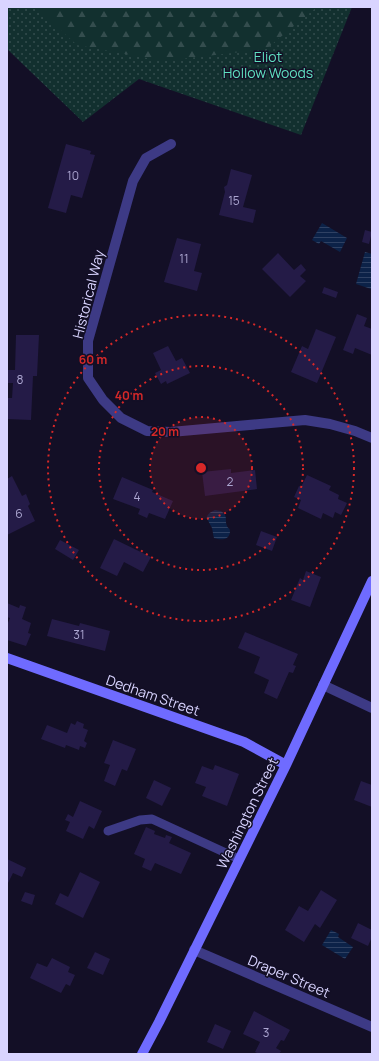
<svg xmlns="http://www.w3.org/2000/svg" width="379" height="1061" font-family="Manrope,sans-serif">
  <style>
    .green { fill: url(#green-dots) }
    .forest { fill: url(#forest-firs) }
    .water { fill: url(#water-rules) }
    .building { fill: #241b47 }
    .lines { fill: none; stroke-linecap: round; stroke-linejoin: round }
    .service { stroke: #3d3a85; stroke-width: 9 }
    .minor { stroke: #3d3a85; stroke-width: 10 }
    .secondary { stroke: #6f6bff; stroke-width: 10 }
    .ring { fill: none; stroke: #d62828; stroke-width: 2; stroke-dasharray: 2 4 }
    .labels { text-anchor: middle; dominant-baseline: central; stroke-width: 3; stroke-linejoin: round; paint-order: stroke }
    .number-label { font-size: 12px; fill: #aca6d1 }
    .park-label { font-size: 14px; fill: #5fe0c0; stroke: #130f26 }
    .street-label { font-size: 14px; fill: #d9d4ff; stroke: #130f26 }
    .centre { fill: #d62828; stroke: #130f26; stroke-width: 2 }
    .ring-label { font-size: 12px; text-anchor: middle; font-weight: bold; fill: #d62828; stroke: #130f26; stroke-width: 3; stroke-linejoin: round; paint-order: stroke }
  </style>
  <defs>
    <pattern id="green-dots" width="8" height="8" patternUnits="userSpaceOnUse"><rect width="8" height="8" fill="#12302f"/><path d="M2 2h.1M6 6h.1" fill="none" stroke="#344d4e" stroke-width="1.8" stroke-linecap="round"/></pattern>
    <pattern id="forest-firs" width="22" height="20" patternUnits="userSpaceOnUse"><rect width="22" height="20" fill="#12302f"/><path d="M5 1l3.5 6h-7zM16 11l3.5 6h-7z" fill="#344d4e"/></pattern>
    <pattern id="water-rules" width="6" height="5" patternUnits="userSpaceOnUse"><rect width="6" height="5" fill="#0c2248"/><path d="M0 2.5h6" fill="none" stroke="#2f4163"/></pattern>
  </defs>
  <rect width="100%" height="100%" fill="#130f26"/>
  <path class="green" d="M7 7H352L301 135 139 79 83 122 7 49Z"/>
  <path class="forest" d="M35 7H317L266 49 163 61 77 45Z"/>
  <path class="water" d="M322 223 347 238 340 252 321 241 319 244 312 240Z
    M365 252 372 254 371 289 356 284Z
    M215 510 221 511C229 517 224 519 227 526 228 529 230 527 230 532 229 541 220 540 214 538 213 535 213 532 212 528 208 519 202 516 215 510Z
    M331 930 339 934 338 937 353 947 345 959 322 945Z"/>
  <path class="building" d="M66 144 91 151 90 154 95 155 82 198 71 195 66 213 48 208Z
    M231 169 252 175 243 207 256 210 253 223 219 215 225 192 224 187 227 185Z
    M365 230 372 232 369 244 362 242Z
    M177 238 201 244 194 271 202 273 197 291 164 282Z
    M278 253 294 270 301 264 306 270 300 276 306 281 290 297 262 269Z
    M324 287 338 292 336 298 322 293Z
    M357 314 367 318 364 326 372 329V355L355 348 353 354 343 350Z
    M316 329 336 337 317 383 291 372 302 346 308 349Z
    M16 335H39L37 376H33L31 420 7 419V398H12L13 383H7V370H15Z
    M168 346 176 361 182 358 190 373 167 384 166 381 161 384 155 373 161 370 153 353Z
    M231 469V473L255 470 257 489 205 496 202 472Z
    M307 475 331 486 329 490 339 495 338 499 347 503 341 515 335 512 333 518 323 513 321 519 298 508 301 500 294 497 299 486 301 487Z
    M12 476 22 496 26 494 30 504 28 506 35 521 7 535V479Z
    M122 477 153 490 152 492 173 501 165 519 149 513 147 518 138 514 140 509 113 499Z
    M261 531 277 537 272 551 256 545Z
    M114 539 151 557 143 572 124 562 117 576 100 568Z
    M60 540 79 550 73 560 55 549Z
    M306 571 321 577 310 607 291 600 300 578 303 580Z
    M7 603 19 608 20 605 26 607 22 619 31 623 28 633 31 634 26 646 7 640V625L10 618 7 617Z
    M52 619 79 626 80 623 110 631 105 651 47 636Z
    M245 632 298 654 293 665 296 666 293 673 289 672 277 699 264 693 269 680 254 673 260 657 238 648Z
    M77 721 84 724 83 728 88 730 84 741 87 743 85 748 80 746 79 750 66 745 65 748 41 739 47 725 67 733 71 723 75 725Z
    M113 740 136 749 127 771 122 769 115 786 104 781 110 765 104 763Z
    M215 765 239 774 227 806 202 796 206 787 195 783 202 766 213 770Z
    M154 780 171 788 162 806 146 798Z
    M361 781 372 785V807L354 800Z
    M80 801 102 811 94 829 89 826 83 839 66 831 70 822 65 820 68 814 73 817Z
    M146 827 155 831 154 834 165 838 166 835 172 837 169 843 191 853 181 874 155 863 151 871 142 867 145 859 134 854Z
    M7 859 26 868 22 877 13 873 7 885Z
    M80 872 100 882 83 918 55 904 60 893 68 897Z
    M321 890 337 900 320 928 315 924 304 942 285 930 299 906 308 911Z
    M25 892 35 895 32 905 21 901Z
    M358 923 372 930V937L368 946 351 938Z
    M95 952 110 959 103 975 87 968Z
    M52 958 70 967 68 972 75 975 70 986 66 984 61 993 30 978 37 963 47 967Z
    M254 1011 290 1030 284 1041 281 1040 276 1048 281 1051 279 1054H259L255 1052 260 1042 243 1034Z
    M215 1024 231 1031 223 1049 207 1042Z"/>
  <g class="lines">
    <path class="service" d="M108 831 140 820 152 819 239 859"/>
    <path class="minor" d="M171 144 146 158 133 181 88 341V378L103 400 121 418 147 431 171 432 305 420 330 424 355 431 372 438
      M323 685 372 708
      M194 950 372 1027"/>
    <path class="secondary" d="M7 658 244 742 286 765
      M142 1054 159 1022 286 765 372 581"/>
  </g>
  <circle cx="201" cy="468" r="51" fill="#d62828" fill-opacity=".12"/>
  <g class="ring">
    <circle cx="201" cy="468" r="51"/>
    <circle cx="201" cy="468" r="102"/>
    <circle cx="201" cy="468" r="153"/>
  </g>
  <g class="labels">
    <g class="number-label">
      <text x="73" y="175">10</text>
      <text x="234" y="200">15</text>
      <text x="184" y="258">11</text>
      <text x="20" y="379">8</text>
      <text x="230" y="481">2</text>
      <text x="137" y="496">4</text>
      <text x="19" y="513">6</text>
      <text x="79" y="634">31</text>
      <text x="266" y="1032">3</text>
    </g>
    <g class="park-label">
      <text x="268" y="56">Eliot<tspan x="268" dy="16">Hollow Woods</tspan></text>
    </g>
    <g class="street-label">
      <text transform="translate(88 294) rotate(-76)">Historical Way</text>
      <text transform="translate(153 695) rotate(19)">Dedham Street</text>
      <text transform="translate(247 813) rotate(-64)">Washington Street</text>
      <text transform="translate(289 976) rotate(23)">Draper Street</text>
    </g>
  </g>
  <circle cx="201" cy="468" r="6" class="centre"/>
  <g class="ring-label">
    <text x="93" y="364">60 m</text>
    <text x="129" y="400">40 m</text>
    <text x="165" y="436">20 m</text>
  </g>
  <rect width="379" height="1061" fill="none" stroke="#d9d4ff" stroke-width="16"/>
</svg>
